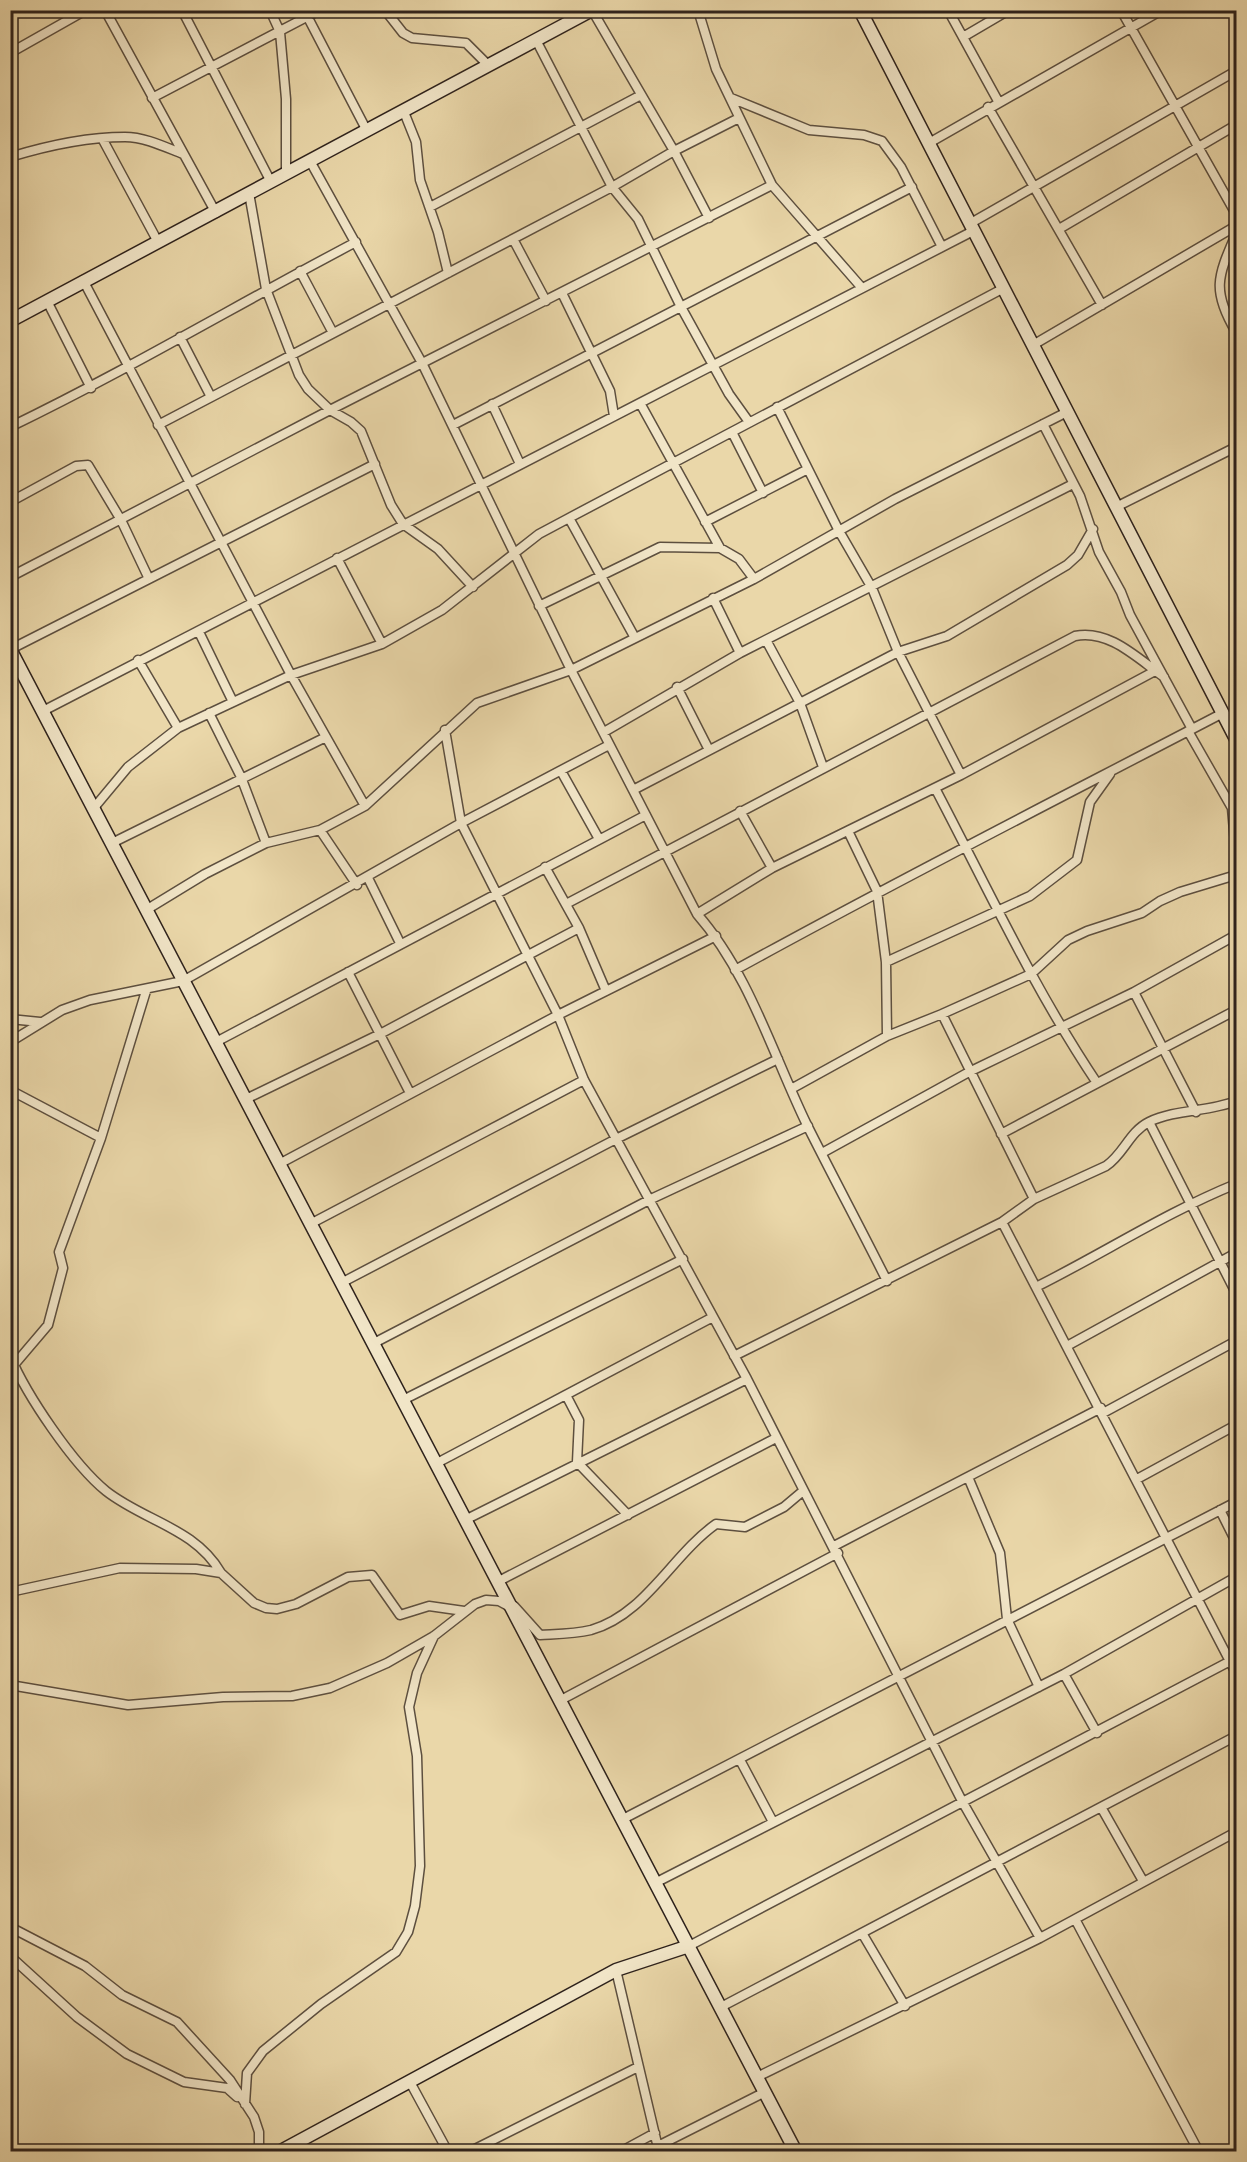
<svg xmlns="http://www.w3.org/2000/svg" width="1247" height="2162" font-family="'IM FELL Great Primer',serif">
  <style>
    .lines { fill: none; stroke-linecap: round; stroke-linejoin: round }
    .street-casing { stroke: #5d4f3f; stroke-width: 11 }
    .secondary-casing { stroke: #2e221c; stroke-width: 15 }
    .street { stroke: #f1e5c7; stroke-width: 8 }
    .secondary { stroke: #f1e5c7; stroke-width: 12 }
  </style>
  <rect width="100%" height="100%" fill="#ead7a9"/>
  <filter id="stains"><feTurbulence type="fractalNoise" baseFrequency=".00333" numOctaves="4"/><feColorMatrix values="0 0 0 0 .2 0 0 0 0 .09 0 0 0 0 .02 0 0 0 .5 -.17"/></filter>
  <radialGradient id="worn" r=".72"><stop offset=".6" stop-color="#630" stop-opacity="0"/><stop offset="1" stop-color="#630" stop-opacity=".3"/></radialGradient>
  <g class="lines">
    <g class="street-casing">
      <path id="street" d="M105 10 216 213
        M182 10 271 182
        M270 10 280 32 286 99V173
        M304 10 367 131
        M385 10 403 33 412 38 466 43 488 65
        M698 10 716 69 772 185 862 288
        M948 10 998 101
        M1121 10 1236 214
        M963 37 1009 10
        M536 40 612 187 638 219 681 307 729 394 749 422
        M10 53 86 10
        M152 98 320 10
        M731 98 809 130 864 135 882 141 901 167 942 247
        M988 107 1102 305
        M404 112 416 142 420 180 438 232 448 273
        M103 140 158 242
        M929 143 1162 10
        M10 157C46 146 87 137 125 137 145 137 165 147 183 154
        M310 161 422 363 571 670 697 914C749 973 773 1055 807 1125 833 1177 861 1229 887 1281
        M249 193 266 289 299 375 308 389 330 410 351 422 361 431 391 505 403 524 438 549 473 587
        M430 207 641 95
        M709 218 674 151 739 118
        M971 223 1236 71
        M1059 229 1236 125
        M1236 234C1218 276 1211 290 1236 332
        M513 239 546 301
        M300 271 333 333
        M83 280 291 675 365 806
        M562 293 610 391 614 416
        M47 301 91 388
        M180 337 211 397
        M1033 345 1236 226
        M640 403 720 548
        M492 404 520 464
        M777 407 839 531 872 588 898 652 961 775
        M1043 424 1080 496 1099 552 1121 592 1130 615 1192 729
        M158 425 612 187 674 151 592 10
        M453 425 912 187
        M10 427C128 370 240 303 356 242
        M732 432 763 493
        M10 502 76 466 88 465 121 520 149 579
        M1116 507 1236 447
        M569 518 635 638
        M705 522 808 469
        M337 558 382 644
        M10 577 330 410 772 185
        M713 598 740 653
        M539 606 660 547 720 548 739 559 754 579
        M199 632 233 702
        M766 640 800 703 823 767
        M11 649 375 464
        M138 660 178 728
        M677 687 709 750
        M43 711 975 230
        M209 713 241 777 266 843
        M445 730 461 823 558 1015 584 1080 747 1379 962 1801 1040 1938
        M1188 731 1232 808 1236 854
        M604 732 740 653 1073 484
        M561 771 599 839
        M935 788C987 887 1034 989 1097 1083
        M633 790 898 652 947 636 1067 565 1078 555 1093 529
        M93 809 128 767 178 728 291 675 382 644 442 610 539 534 569 518 1004 288
        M740 811 772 868
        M320 830 357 885
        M848 831 877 891 886 962 887 1036 942 1014 1034 1199
        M112 843 326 737
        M545 867 579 928 606 991
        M368 878 400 943
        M566 904 1075 636C1109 629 1137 658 1164 677
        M146 910 205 874 266 843 320 830 365 806 477 703 571 670 754 579 895 499 1067 412
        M697 914 772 868 961 775 1155 671
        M886 962 1030 896 1077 860 1090 802 1110 774
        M735 970C896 881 1060 798 1223 713
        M348 972 410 1093
        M1134 992 1196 1112
        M942 1014 1031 974 1068 940 1087 931 1142 913 1160 901 1180 892 1236 875
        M10 1019 40 1022
        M10 1042 62 1010 90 1000 183 981 461 823 609 745
        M216 1042 646 815
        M791 1089 887 1036
        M10 1090 101 1138
        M246 1099 380 1034 579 928
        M1149 1122 1236 1293
        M1001 1134 1236 1010
        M822 1153 969 1072 1134 992 1236 935
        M279 1164 558 1015 716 936
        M1002 1222 1236 1673
        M312 1223 584 1080
        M343 1282 616 1139 778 1059
        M1036 1287C1104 1253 1167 1212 1236 1184
        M374 1343 651 1199 808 1126
        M1067 1346 1236 1253
        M10 1356C27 1396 73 1464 106 1491 144 1521 195 1528 221 1573
        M734 1356 1002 1222 1034 1199 1106 1166C1124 1154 1129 1132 1149 1122 1176 1109 1209 1112 1236 1101
        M14 1365 48 1325 63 1268 59 1252 101 1138 146 991
        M566 1395 579 1420 577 1462 628 1515
        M405 1399 683 1259
        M1103 1413 1236 1341
        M437 1463 713 1317
        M968 1477 1000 1553 1007 1619 1039 1687
        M1137 1479 1236 1425
        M1220 1510 1236 1542
        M465 1520 747 1379
        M834 1546 1101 1408
        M497 1582 776 1438
        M10 1592 120 1568 196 1569 221 1573 254 1603 266 1608 277 1609 296 1604 348 1577 372 1575 400 1615 429 1606 464 1611
        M514 1606 540 1635C557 1634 574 1634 591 1630 645 1615 672 1555 716 1524L745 1527 784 1507 803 1491
        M1064 1674 1097 1733
        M10 1685 128 1705 223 1697 292 1696 330 1688 387 1663 434 1636 475 1604 486 1600 499 1601 510 1607
        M559 1701 838 1553
        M740 1760 773 1822
        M1101 1807 1143 1881
        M623 1819C828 1714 1032 1608 1236 1502
        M655 1883 1064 1674 1236 1577
        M1075 1919 1199 2152
        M10 1927 85 1966 122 1995 177 2022 230 2080 254 2117 259 2132V2152
        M862 1933 905 2006
        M689 1946 1236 1658
        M10 1956 77 2017 127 2054 184 2082 227 2088 237 2097
        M616 1970 659 2152
        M721 2007 1236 1736
        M757 2077 1040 1938 1236 1832
        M410 2082 448 2152
        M245 2104 247 2073 263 2051 321 2004 396 1952 408 1932 415 1906 420 1866 417 1756 409 1707 417 1673 434 1636
        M658 2146 765 2092
        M469 2152 638 2067
        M620 2152 655 2133"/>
    </g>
    <g class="secondary-casing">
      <path id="secondary" d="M860 10 1236 739
        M10 321 592 10
        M10 649 796 2152
        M279 2152 616 1970 689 1946"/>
    </g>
    <use href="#street" class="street"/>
    <use href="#secondary" class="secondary"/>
  </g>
  <rect width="1247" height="2162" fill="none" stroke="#ead7a9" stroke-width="36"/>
  <rect x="12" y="12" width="1223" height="2138" fill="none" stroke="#2e221c" stroke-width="3"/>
  <rect x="18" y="18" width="1211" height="2126" fill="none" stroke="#2e221c" stroke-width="1.5"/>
  <rect width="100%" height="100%" filter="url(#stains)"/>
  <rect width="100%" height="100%" fill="url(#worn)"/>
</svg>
